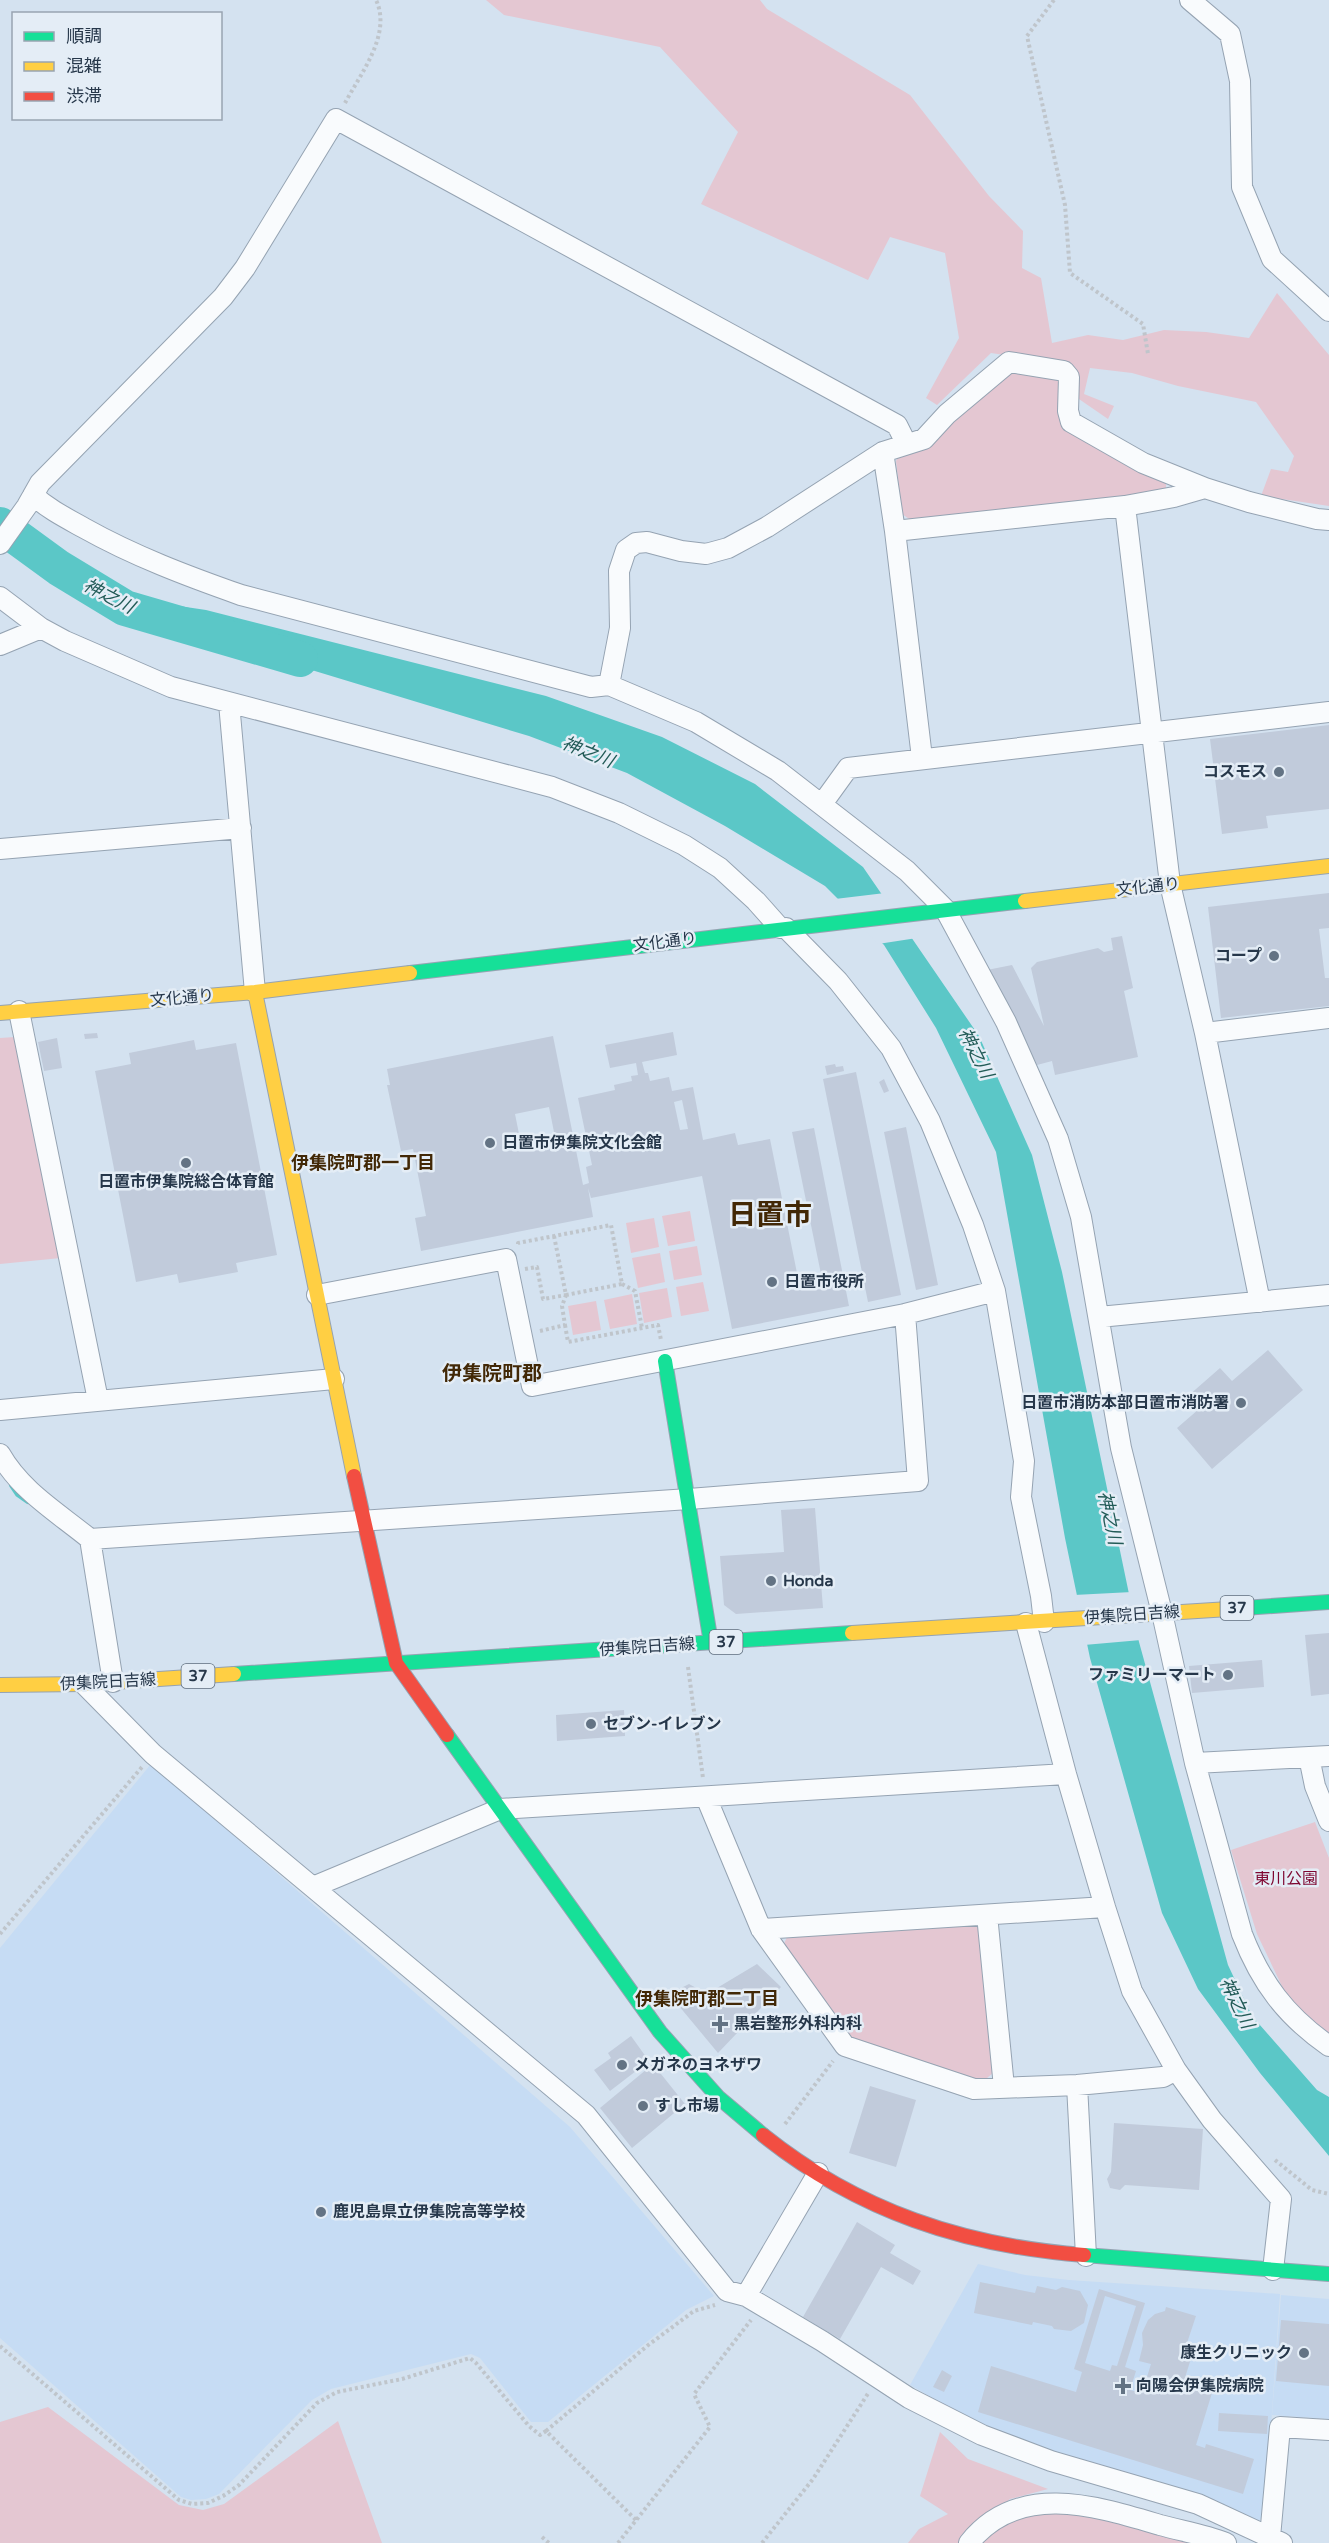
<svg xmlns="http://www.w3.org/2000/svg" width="1329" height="2543" font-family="'Varela Round','Noto Sans JP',sans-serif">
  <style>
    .built { fill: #c6dcf4 }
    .green { fill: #e4c7d2 }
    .water { fill: #5bc7c7 }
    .pier { fill: #d4e2f0 }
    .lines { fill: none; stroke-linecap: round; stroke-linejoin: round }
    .stream { stroke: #5bc7c7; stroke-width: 6 }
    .river { stroke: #5bc7c7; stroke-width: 36 }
    .building { fill: #c1cbdb; fill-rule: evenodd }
    .street-casing { stroke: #95a3b2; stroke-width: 22 }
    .fast-casing { stroke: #95a3b2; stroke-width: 16 }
    .slow-casing { stroke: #95a3b2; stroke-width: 16 }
    .jam-casing { stroke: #95a3b2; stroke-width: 16 }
    .path { stroke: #bfc5cb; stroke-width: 4; stroke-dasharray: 3 3; stroke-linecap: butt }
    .street { stroke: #f9fbfd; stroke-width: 20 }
    .fast { stroke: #16e098; stroke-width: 14 }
    .slow { stroke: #ffcf43; stroke-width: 14 }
    .jam { stroke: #f24e42; stroke-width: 14 }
    .poi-dot { fill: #637384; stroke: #e4edf6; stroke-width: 2 }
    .labels { text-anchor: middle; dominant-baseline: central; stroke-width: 5; stroke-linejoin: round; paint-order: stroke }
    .shield { fill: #e4edf6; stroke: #5f6e7e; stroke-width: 1.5 }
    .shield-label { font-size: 15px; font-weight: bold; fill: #26374a }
    .poi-label { font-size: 16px; font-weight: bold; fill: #26374a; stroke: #e4edf6; text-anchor: start }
    .street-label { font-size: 16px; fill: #26374a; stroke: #e4edf6 }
    .park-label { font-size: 16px; fill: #7e0731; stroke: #e4edf6 }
    .water-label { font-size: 18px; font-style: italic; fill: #225b57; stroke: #e4edf6 }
    .neighbourhood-label { font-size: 18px; font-weight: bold; fill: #422806; stroke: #e4edf6 }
    .quarter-label { font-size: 20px; font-weight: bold; fill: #422806; stroke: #e4edf6 }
    .town-label { font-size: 28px; font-weight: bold; fill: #422806; stroke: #e4edf6 }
  </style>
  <rect width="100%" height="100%" fill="#d4e2f0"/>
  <path class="built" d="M151 1764 570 2127 714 2296 686 2310 548 2422H531L480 2358 471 2354 331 2389 312 2400 219 2494 206 2499 191 2500 181 2497 0 2338V1948Z
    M978 2264 1025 2275 1069 2280 1280 2294 1265 2515 1256 2523 1200 2494 1050 2450 971 2420 910 2385Z
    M1281 2295 1329 2299V2419L1272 2415Z"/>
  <path class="green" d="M486 0H760L767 9 910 95 989 196 1023 231 1022 268 1041 278 1052 343 1088 335 1123 340 1164 330 1206 332 1249 338 1277 293 1329 355V506L1261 496 1271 469 1288 472 1294 456 1256 402 1178 386 1132 373 1090 368 1084 394 1114 406 1108 419 1076 397 1065 364 991 353 937 405 926 398 959 338 945 253 890 237 868 280 701 204 738 132 660 47 504 15Z
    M1015 368 1058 376 1061 384 1059 414 1166 480V491L912 521 902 514 896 461 901 452 929 448 953 420Z
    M15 1037 61 1258 0 1264V1038Z
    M690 1211 695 1241 668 1246 662 1216Z
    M654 1218 659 1247 631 1253 626 1223Z
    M697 1246 702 1275 674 1280 669 1251Z
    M660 1253 665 1282 638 1288 632 1258Z
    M703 1282 709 1311 681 1316 676 1287Z
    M667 1288 672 1317 644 1323 639 1293Z
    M632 1294 637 1324 610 1329 604 1300Z
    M596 1301 601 1330 573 1335 568 1306Z
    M1315 1822 1329 1858V2033L1290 2003 1257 1934 1231 1850Z
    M976 1924 983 1930 993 2073 987 2078 975 2079 850 2038 783 1946 787 1937Z
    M48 2407 179 2505 203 2510 224 2504 338 2421 382 2543H0V2422Z
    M940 2432 968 2459 1048 2489 1010 2499 960 2543H908L919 2529 948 2514 920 2496Z
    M1042 2512 1081 2513 1191 2543H979L1008 2521Z"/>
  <path class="water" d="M159 603 206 610 546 696 662 737 755 784 863 867 979 1036 1032 1155 1062 1272 1139 1642 1228 1965 1252 2016 1317 2090 1329 2097V2156L1260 2073 1198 1989 1162 1913 1090 1658 1065 1538 996 1152 936 1028 884 945 825 886 725 826 627 773 529 736 305 668Z"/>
  <path class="pier" d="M885 893 917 938 878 944 835 899Z
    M1132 1592 1141 1640 1084 1645 1074 1595Z"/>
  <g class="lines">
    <path class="stream" d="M12 1485 18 1494 28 1501"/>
    <path class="river" d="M0 525 59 568 125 608 300 659"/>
  </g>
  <path class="building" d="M1329 725V809L1266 816 1268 828 1222 834 1210 739Z
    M1329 893V928L1319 929 1325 978H1329V1006L1221 1018 1208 907Z
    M1122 936 1133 988 1124 991 1138 1057 1055 1075 1052 1061 1037 1065 987 970 1012 965 1044 1026 1031 968 1037 962 1098 948 1104 952 1113 950 1111 938Z
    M673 1032 677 1055 642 1062 645 1073H648L650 1081 669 1077 672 1091 693 1087 703 1140 735 1133 738 1145 770 1139 798 1278 821 1274 792 1132 814 1128 849 1306 732 1329 702 1176 591 1198 588 1188 593 1217 421 1251 415 1218 426 1216 413 1149 401 1151 387 1085H390L387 1069 553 1036 583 1185 589 1183 586 1167 592 1165 578 1098 615 1090 614 1085 632 1081 631 1076 638 1075 636 1063 610 1068 605 1045ZM682 1100 688 1129 680 1130 674 1102ZM549 1107 555 1137 521 1144 515 1114Z
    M97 1033 98 1038 85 1039 84 1034Z
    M57 1038 62 1068 44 1071 38 1042Z
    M194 1040 196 1050 236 1043 277 1255 236 1263 238 1272 179 1283 177 1274 136 1282 95 1071 131 1064 129 1053Z
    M835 1064 836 1067 843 1066 844 1071 827 1075 825 1066Z
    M856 1072 901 1295 868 1302 823 1079Z
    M884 1079 889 1091 884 1093 879 1082Z
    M906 1127 938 1285 916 1290 884 1132Z
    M1268 1350 1303 1390 1212 1469 1177 1428 1199 1409 1188 1396 1220 1368 1232 1381Z
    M815 1508 823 1608 736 1614 724 1605 720 1556 784 1552 781 1510Z
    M1329 1633V1694L1311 1696 1305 1635Z
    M1262 1660 1264 1687 1192 1693 1189 1666Z
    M624 1710 625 1736 557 1741 556 1715Z
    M757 1964 781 1987 718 2053 669 1994 689 1984 707 1994Z
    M631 2036 649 2061 610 2091 594 2070 611 2058 608 2053Z
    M653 2064 685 2104 632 2148 600 2108Z
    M870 2086 916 2100 896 2167 849 2153Z
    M1114 2123 1203 2129 1199 2190 1125 2185 1120 2190 1110 2188 1107 2179 1111 2172Z
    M857 2222 895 2245 890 2253 921 2271 913 2285 881 2267 840 2339 803 2317Z
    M980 2282 1035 2293 1037 2286 1056 2290 1062 2287 1080 2291 1088 2305 1084 2323 1071 2331 1054 2329 1052 2326 1033 2322 1032 2325 974 2313Z
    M1099 2289 1145 2303 1125 2367 1136 2371 1130 2390 1142 2393 1151 2364 1139 2361 1143 2345 1142 2333 1148 2320 1155 2314 1165 2311 1166 2307 1196 2316 1185 2349 1193 2352 1183 2384 1212 2393 1196 2445 1205 2448 1206 2444 1254 2459 1243 2494 978 2412 991 2366 1076 2392 1082 2372 1074 2369ZM1105 2296 1136 2306 1117 2366 1112 2365 1110 2371 1085 2363Z
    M1281 2320 1329 2324V2386L1276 2381Z
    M942 2370 952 2376 944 2392 933 2387Z
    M1219 2413 1268 2416 1267 2434 1218 2431Z"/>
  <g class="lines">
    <g class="street-casing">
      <path id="street" d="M1190 0 1230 34 1240 81 1242 187 1272 259 1329 311
        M883 452 895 531 922 758
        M33 495C48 509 66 518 84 528 134 556 187 576 241 595L591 687 609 685 696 722 778 771 907 871 945 909 1006 1022 1058 1139 1081 1217 1121 1448 1162 1613 1195 1763 1242 1934C1261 1983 1286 2016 1329 2046
        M1125 506 1174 497 1205 488 1249 502 1317 519 1329 520
        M895 531 1125 506 1170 884 1205 1033 1260 1302
        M0 544 27 506 40 483 223 297 245 268 336 119 897 425 906 443
        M0 597 41 628 65 641 171 687 552 787 619 813 684 845 720 868 756 901 780 928
        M0 645 41 628
        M609 685 620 628 619 571 626 550 636 543 647 542 681 551 706 554 728 548 767 527 883 452 924 439 947 414 1009 362 1064 371 1069 377 1068 411 1071 422 1143 463 1205 488
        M229 703 255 992
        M822 804 848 768 1329 712
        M0 849 241 828
        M786 928 838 981 891 1048 930 1121 973 1225 995 1291 1024 1461 1021 1497 1041 1596 1044 1622
        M19 1011 98 1400
        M1205 1033 1329 1018
        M317 1295 506 1259 532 1386 905 1314 995 1291
        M1099 1317 1329 1295
        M0 1410 334 1379
        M0 1454C21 1491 57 1512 90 1539L113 1682
        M90 1539 689 1499 918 1481 905 1314
        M1026 1623 1066 1774 1105 1907 1132 1991 1176 2070 1212 2120 1281 2199 1273 2270
        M84 1684 153 1754 586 2115 727 2291 746 2296 822 2341 909 2398 982 2435 1051 2461 1198 2504 1282 2543
        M1309 1757 1315 1786 1329 1821
        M1195 1763 1329 1756
        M706 1797 761 1929 845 2046 974 2089 1077 2085 1163 2077 1176 2070
        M313 1887 500 1809 1066 1774
        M987 1915 1004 2087
        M761 1929 1105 1907
        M1077 2085 1086 2256
        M746 2296 818 2173
        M1270 2537 1280 2427 1329 2430
        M969 2543C1018 2481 1096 2506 1160 2525 1182 2531 1205 2535 1226 2543"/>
    </g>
    <g class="fast-casing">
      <path id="fast" d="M410 973 1025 901
        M665 1361 711 1643
        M1229 1609 1329 1602
        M234 1674 852 1633
        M447 1735 660 2032 718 2097 763 2135
        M1084 2255 1329 2274"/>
    </g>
    <g class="slow-casing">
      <path id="slow" d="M1025 901 1329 866
        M255 992 354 1476
        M0 1013 255 992 410 973
        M852 1633 1229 1609
        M0 1685 84 1684 234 1674"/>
    </g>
    <g class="jam-casing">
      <path id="jam" d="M354 1476 396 1663 447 1735
        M763 2135C858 2211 964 2246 1084 2255"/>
    </g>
    <path class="path" d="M1054 0 1027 36 1065 205 1070 273 1143 324 1148 354
      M345 103C361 73 392 34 376 0
      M518 1244V1243L611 1225 622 1284 566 1295 554 1236
      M525 1269 537 1267 543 1299 566 1295
      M622 1284 635 1291 642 1328
      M565 1325 568 1342 658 1325 661 1340
      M540 1331 565 1325 562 1306 566 1295
      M688 1667 703 1778
      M0 1934 142 1767
      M785 2124 833 2061
      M1275 2160 1312 2190 1329 2194
      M0 2346 179 2500 192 2504 208 2503 223 2496 239 2485 317 2403 337 2392 402 2379 470 2358 476 2363 529 2426 540 2435 546 2431 636 2520
      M546 2431 647 2346 694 2311 715 2305
      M542 2537 549 2543
      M618 2543 710 2427 694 2394 751 2320
      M762 2543 813 2479 869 2392"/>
    <use href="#street" class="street"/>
    <use href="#fast" class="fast"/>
    <use href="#slow" class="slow"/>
    <use href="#jam" class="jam"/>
  </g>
  <g class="poi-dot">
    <circle cx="1279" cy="772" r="6"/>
    <circle cx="1274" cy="956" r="6"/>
    <circle cx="490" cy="1143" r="6"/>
    <circle cx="186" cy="1163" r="6"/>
    <circle cx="772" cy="1282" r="6"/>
    <circle cx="1241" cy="1403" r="6"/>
    <circle cx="771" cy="1581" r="6"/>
    <circle cx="1228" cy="1675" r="6"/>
    <circle cx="591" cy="1724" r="6"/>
    <path d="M717 2015h6v6h6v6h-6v6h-6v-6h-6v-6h6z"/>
    <circle cx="622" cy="2065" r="6"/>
    <circle cx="643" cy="2106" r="6"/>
    <circle cx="321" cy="2212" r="6"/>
    <circle cx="1304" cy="2353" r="6"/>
    <path d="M1120 2377h6v6h6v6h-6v6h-6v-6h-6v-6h6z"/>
  </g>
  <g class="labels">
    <g class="shield">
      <rect x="1220.5" y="1596" width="33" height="24" rx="4.5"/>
      <rect x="709.5" y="1630" width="33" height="24" rx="4.5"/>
      <rect x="181.5" y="1664" width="33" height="24" rx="4.5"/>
    </g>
    <g class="shield-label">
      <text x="1237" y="1608">37</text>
      <text x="726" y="1642">37</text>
      <text x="198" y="1676">37</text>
    </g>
    <g class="poi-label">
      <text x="1267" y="772" text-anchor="end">コスモス</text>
      <text x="1262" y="956" text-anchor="end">コープ</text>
      <text x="502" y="1143">日置市伊集院文化会館</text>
      <text x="186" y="1182" text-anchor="middle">日置市伊集院総合体育館</text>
      <text x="784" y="1282">日置市役所</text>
      <text x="1229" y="1403" text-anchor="end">日置市消防本部日置市消防署</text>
      <text x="783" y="1581">Honda</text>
      <text x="1216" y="1675" text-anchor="end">ファミリーマート</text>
      <text x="603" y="1724">セブン-イレブン</text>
      <text x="734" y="2024">黒岩整形外科内科</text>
      <text x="634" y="2065">メガネのヨネザワ</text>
      <text x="655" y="2106">すし市場</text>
      <text x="333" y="2212">鹿児島県立伊集院高等学校</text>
      <text x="1292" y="2353" text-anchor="end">康⽣クリニック</text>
      <text x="1136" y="2386">向陽会伊集院病院</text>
    </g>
    <g class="street-label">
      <text transform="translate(1148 887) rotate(-6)">文化通り</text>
      <text transform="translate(665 942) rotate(-7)">文化通り</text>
      <text transform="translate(182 998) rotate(-5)">文化通り</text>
      <text transform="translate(1132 1615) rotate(-4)">伊集院日吉線</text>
      <text transform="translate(647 1647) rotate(-4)">伊集院日吉線</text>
      <text transform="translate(108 1682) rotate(-3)">伊集院日吉線</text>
    </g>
    <g class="park-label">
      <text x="1286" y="1879">東川公園</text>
    </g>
    <g class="water-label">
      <text transform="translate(109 596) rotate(27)">神之川</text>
      <text transform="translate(588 752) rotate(22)">神之川</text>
      <text transform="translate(976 1053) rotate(63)">神之川</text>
      <text transform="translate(1110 1518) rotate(78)">神之川</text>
      <text transform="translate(1237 2003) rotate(64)">神之川</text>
    </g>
    <g class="neighbourhood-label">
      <text x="363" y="1163">伊集院町郡一丁目</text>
      <text x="707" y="1999">伊集院町郡二丁目</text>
    </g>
    <g class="quarter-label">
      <text x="492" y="1374">伊集院町郡</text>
    </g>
    <g class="town-label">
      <text x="770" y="1215">日置市</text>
    </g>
  </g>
  <rect x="12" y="12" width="210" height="108" fill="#e4edf6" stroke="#98a4b1" stroke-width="1.5"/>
  <rect x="24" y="32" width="30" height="9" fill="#16e098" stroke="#98a4b1" stroke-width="1.5"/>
  <text x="66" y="42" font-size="18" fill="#26374a">順調</text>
  <rect x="24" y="62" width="30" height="9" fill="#ffcf43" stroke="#98a4b1" stroke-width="1.5"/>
  <text x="66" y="72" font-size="18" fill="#26374a">混雑</text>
  <rect x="24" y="92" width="30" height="9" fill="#f24e42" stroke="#98a4b1" stroke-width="1.5"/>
  <text x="66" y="102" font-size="18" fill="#26374a">渋滞</text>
</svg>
